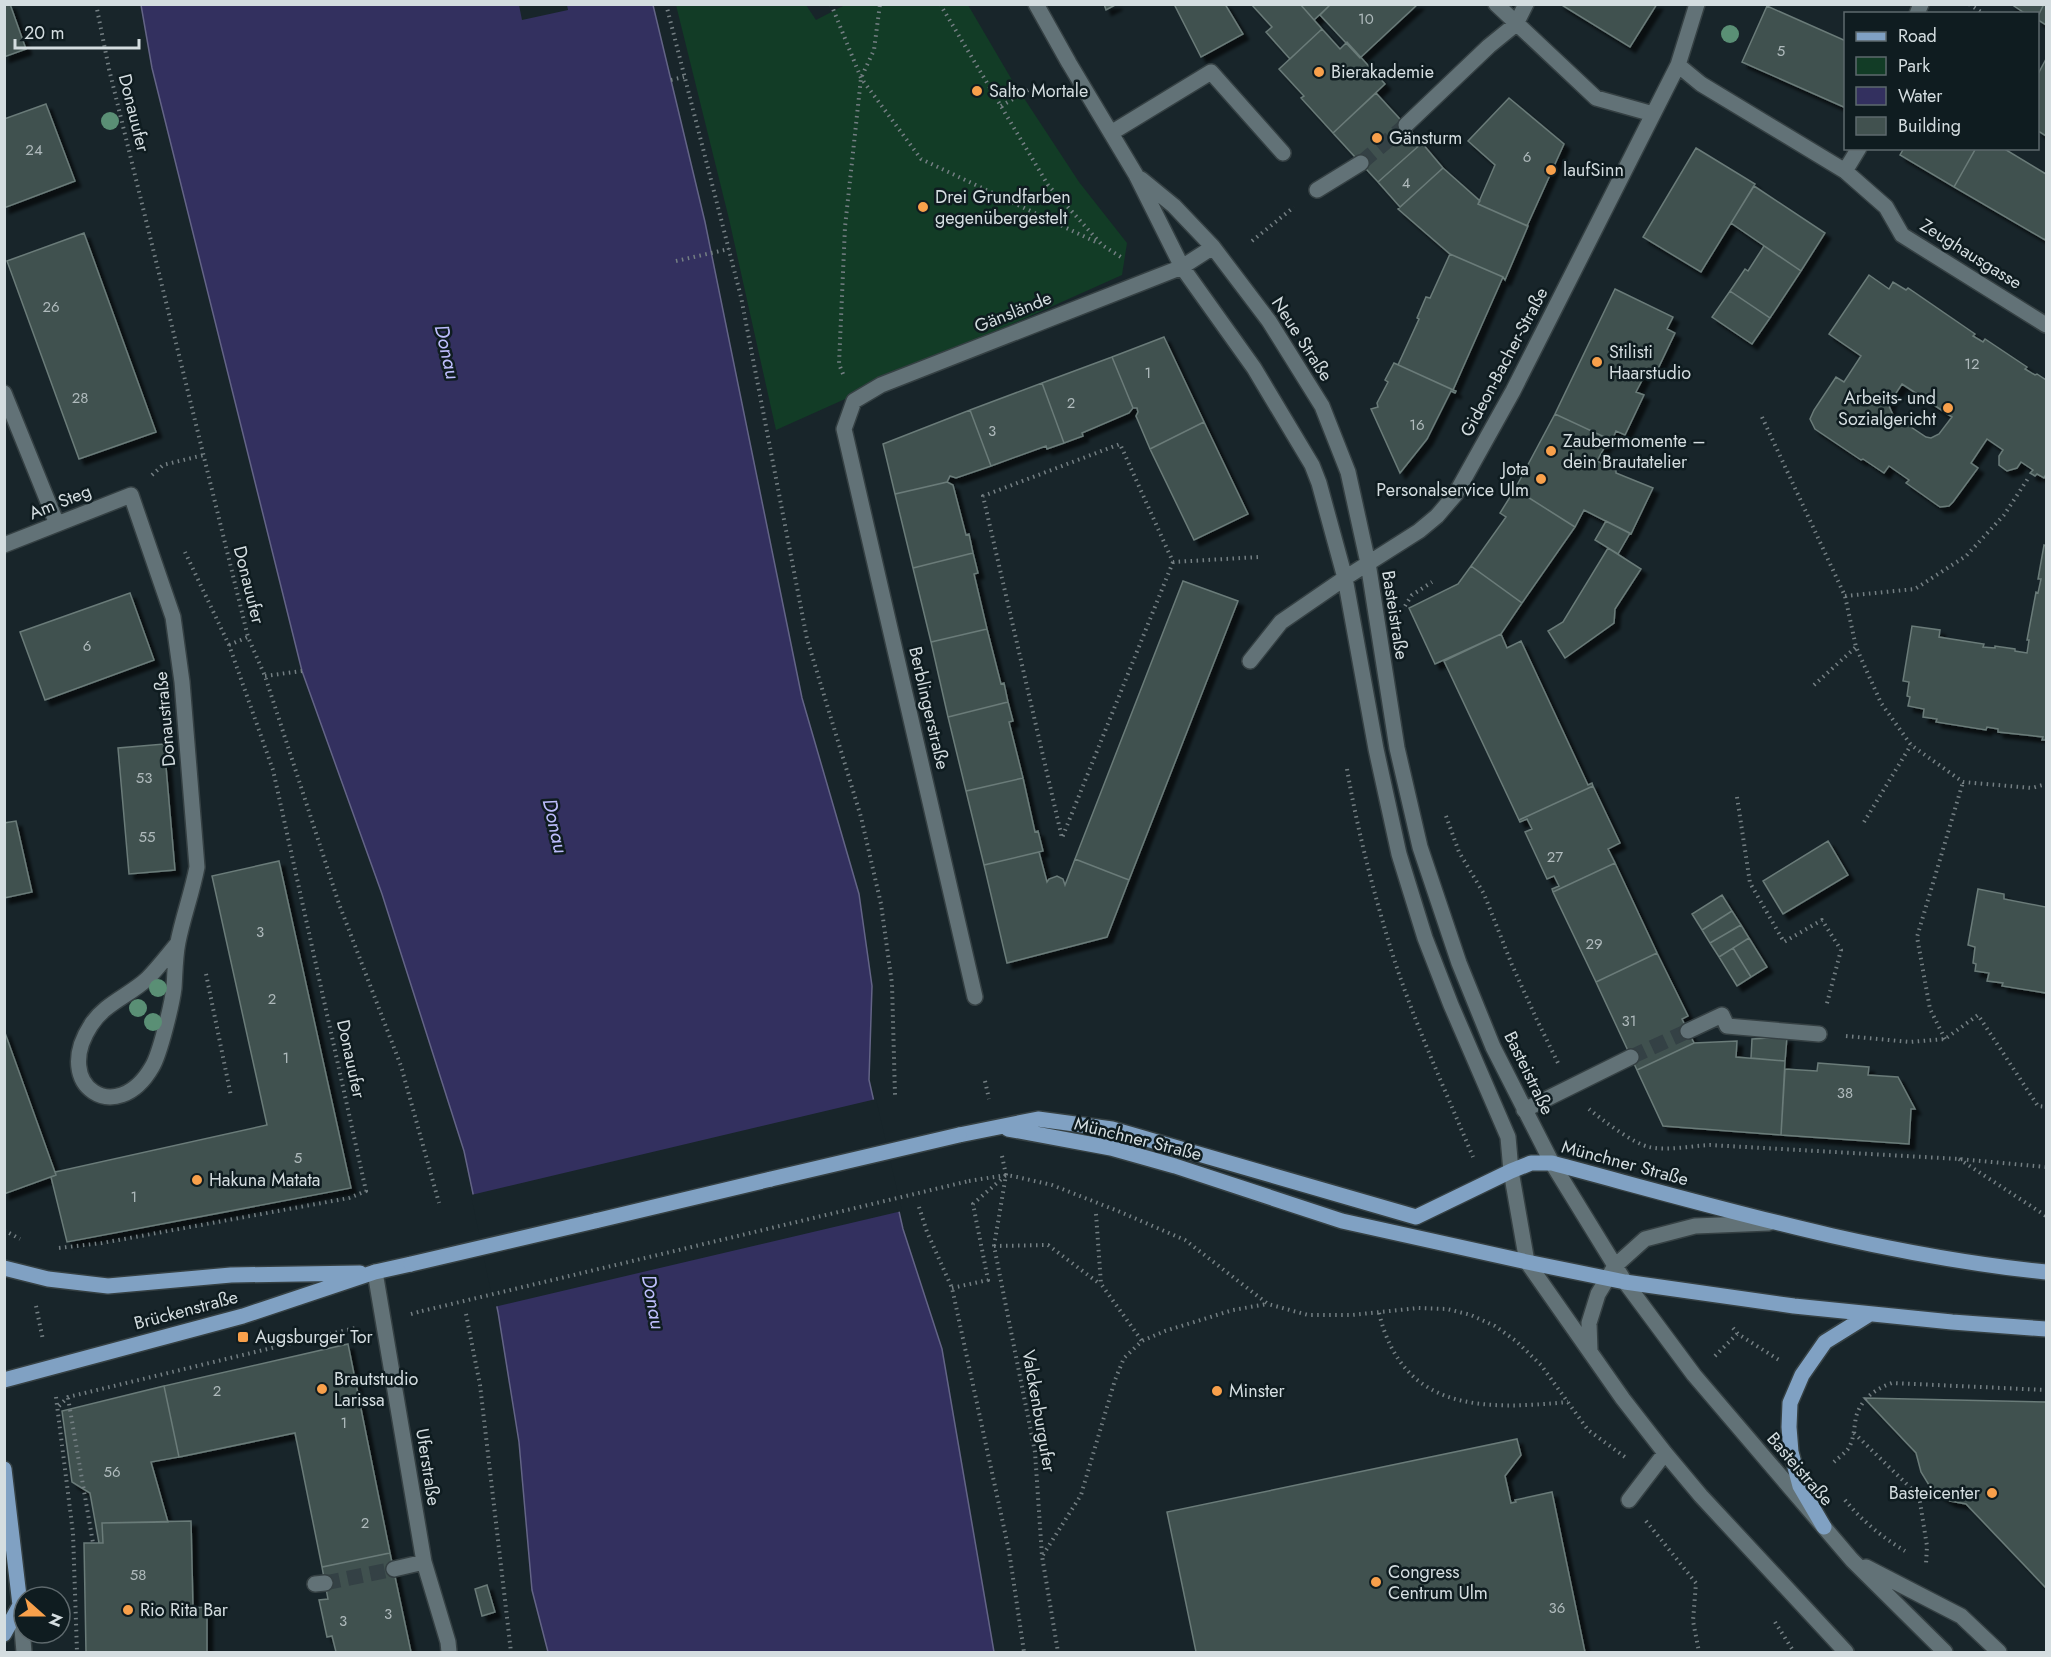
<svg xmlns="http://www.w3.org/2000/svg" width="2051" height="1657" font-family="Jost,sans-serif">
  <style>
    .green { fill: #123c26 }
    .water { fill: #33305f; stroke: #636486; stroke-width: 1.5 }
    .pier { fill: #18252a }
    .building { fill: #41514f; stroke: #6a7b79; stroke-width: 1.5; fill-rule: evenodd; filter: url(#shadow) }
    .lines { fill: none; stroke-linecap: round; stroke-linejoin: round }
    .minor-tunnel { stroke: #344145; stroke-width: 15; stroke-dasharray: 15 8; stroke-linecap: butt }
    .minor-casing { stroke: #354043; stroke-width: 18 }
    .major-casing { stroke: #354043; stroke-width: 18 }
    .path { stroke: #747f83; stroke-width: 4; stroke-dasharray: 1.5 4.5; stroke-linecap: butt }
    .minor { stroke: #627277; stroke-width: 15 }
    .major { stroke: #80a1c3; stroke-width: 15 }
    .major-bridge-casing { stroke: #354043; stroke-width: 18; stroke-linecap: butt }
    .path-bridge { stroke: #747f83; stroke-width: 4; stroke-dasharray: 1.5 4.5; stroke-linecap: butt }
    .major-bridge { stroke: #80a1c3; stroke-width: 15 }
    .tree { fill: #5a8f75 }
    .poi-dot { fill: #f8a04b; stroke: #0f1c20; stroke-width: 2 }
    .labels { text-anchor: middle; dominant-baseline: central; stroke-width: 5; stroke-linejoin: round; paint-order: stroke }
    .number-label { font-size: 15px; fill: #afbabc }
    .poi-label { font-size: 18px; fill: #d4dde0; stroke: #0f1c20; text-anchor: start }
    .street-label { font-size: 18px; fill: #d4dde0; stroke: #0f1c20 }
    .water-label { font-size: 20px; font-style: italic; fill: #bdbdfc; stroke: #0f1c20 }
  </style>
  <defs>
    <filter id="shadow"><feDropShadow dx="5.5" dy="5.5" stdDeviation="1.5" flood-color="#0009"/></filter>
  </defs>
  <rect width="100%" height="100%" fill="#18252a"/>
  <path class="green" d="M676 5H806L816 20 845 5H968L1012 80 1079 182 1127 243 1122 275 776 430 729 219Z"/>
  <path class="water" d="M141 5H653L705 222 802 698 859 894 872 986 869 1080 903 1229 942 1349 994 1652H548L532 1590 519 1442 498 1312 464 1151 382 894 302 671 152 68Z"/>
  <path class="pier" d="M519 5H567L568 10 522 20Z
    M876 1099 902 1211 494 1307 471 1195Z"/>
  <path class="building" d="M4 4H10L26 49 4 57Z
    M1104 4H1117L1106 10Z
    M1174 4H1225L1243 34 1201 57Z
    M1251 4H1300L1322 29 1290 59 1266 32 1272 27Z
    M1300 4H1331L1314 20Z
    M1331 4H1418L1360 58 1320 15Z
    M1560 4H1657L1630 47Z
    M2011 4H2044L2038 16V14H2026Z
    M2044 4H2046V25L2038 20V16Z
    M1767 6 1846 41V108L1742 62Z
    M1322 29 1340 49 1347 42 1385 84 1333 133 1301 98 1304 96 1279 69Z
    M2046 59V136L2038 131V74Z
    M1376 93 1422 143 1378 182 1333 133Z
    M1509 98 1564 144 1527 226 1478 204 1495 165 1468 141Z
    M46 104 75 181 4 208V119Z
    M1422 143 1443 168 1400 207 1378 182Z
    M1696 148 1755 184 1701 272 1643 237Z
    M1904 148H1976L1954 187 1900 155Z
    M1976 148H2003L2046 174V237L2045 240 1954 187Z
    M1443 168 1480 201 1478 204 1528 226 1505 280 1503 277 1450 254 1398 209Z
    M1754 186 1825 233 1801 271 1731 223Z
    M84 233 156 432 79 459 7 261Z
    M1764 246 1801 271 1770 318 1730 291 1745 269 1748 271Z
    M1450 254 1503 277 1453 390 1398 365 1419 319 1417 318 1426 297 1430 298Z
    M1869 275 1889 289 1893 282 1906 290 1908 288 1975 334 1973 336 1983 342 1985 339 2027 367 2025 369 2035 375 2037 374 2046 380V474L2044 478 2037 474 2035 476 2030 473 2033 470 2021 462 2017 468 2007 471 1999 465V456L2003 450 1987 439 1971 463 1978 468 1953 502 1949 506 1940 507 1906 483 1909 480 1889 466 1884 473 1863 459 1861 460 1815 429 1810 419 1814 410 1836 377 1844 382 1861 356 1829 334ZM1902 384 1952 417 1939 434 1931 438 1926 437 1893 415 1889 406 1890 402Z
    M1615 289 1673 317 1667 329 1675 333 1656 373 1648 369 1636 392 1644 395 1625 435 1616 431 1611 443 1608 441 1609 439 1555 414Z
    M1730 291 1770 318 1752 344 1712 317Z
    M1164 337 1204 422 1150 449 1136 416 1138 412 1137 408H1133L1112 357Z
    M1112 357 1133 408 1129 413 1082 433 1083 436 1064 443 1042 383Z
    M1394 363 1456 391 1455 393 1451 391 1427 439 1400 473 1371 409 1378 407 1377 403 1388 382 1385 380Z
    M1042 383 1064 443 1047 449 1046 446 991 466 970 410Z
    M970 410 991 466 956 478 950 476 947 482 895 494 883 444Z
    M1555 414 1609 439 1597 461 1616 471V473L1653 488 1631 534 1584 510 1575 527 1515 489Z
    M1204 422 1248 514 1194 540 1150 449Z
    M947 482 953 485 966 535 969 534 973 553 913 568 895 494Z
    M1515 489 1575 527 1522 603 1471 566 1506 517 1500 513Z
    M1606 521 1630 533 1618 554 1595 540Z
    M2044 545 2046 546V740H2042L2043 737 1998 732V729L1987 727 1986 730 1936 722 1937 719 1923 717 1924 709 1908 706 1910 697 1907 696 1909 682 1903 681 1912 626 1940 630 1939 637 1984 644 1983 647 1995 648V646L2015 649V651L2027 653 2029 640H2027L2036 592 2038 593 2041 579H2038Z
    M1608 548 1641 569 1615 609 1614 623 1565 658 1548 631 1563 622Z
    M973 553 978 573 974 574 987 629 931 642 913 568Z
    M1471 566 1522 603 1501 634 1435 664 1409 608 1458 584Z
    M1183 581 1238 601 1129 880 1075 859Z
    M130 593 154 660 45 700 20 632Z
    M987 629 1001 684 1004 683 1008 702 948 717 931 642Z
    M1501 634 1507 648 1521 641 1588 785 1592 783 1593 786 1519 820 1444 661Z
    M1008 702 1013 721 1009 722 1023 778 966 791 948 717Z
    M164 744 175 870 129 874 118 748Z
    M1023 778 1035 832 1038 831 1043 851 984 865 966 791Z
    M1593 786 1620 843 1608 849 1615 863 1553 892 1552 889 1559 886 1554 876 1547 879 1525 832 1532 829 1527 819 1520 822 1519 820Z
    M16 821 32 892 4 898V823Z
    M1828 841 1848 875 1783 914 1763 881Z
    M1039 852 1047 882 1049 879 1057 876 1063 879 1065 885 1075 859 1129 880 1107 937 1007 963 984 865Z
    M279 861 351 1188 67 1242 51 1177 56 1175 55 1172 267 1125 212 876Z
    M1615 863 1657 953 1596 982 1553 892Z
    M1978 889 2004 894V899L2046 907V993L2002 986 2003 983 1987 981 1989 973 1975 971 1976 964 1973 963 1975 947 1968 945Z
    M1722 895 1732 911 1702 930 1692 914Z
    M1732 911 1741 925 1710 943 1702 930Z
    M1741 925 1749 938 1719 957 1710 943Z
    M1749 938 1767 967 1751 977 1733 948Z
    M1733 948 1751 977 1737 986 1719 957Z
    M1657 953 1688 1016 1682 1019 1694 1043 1637 1070 1596 982Z
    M4 1030 56 1175 4 1194Z
    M1787 1037 1785 1061 1751 1058 1752 1039Z
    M1737 1041 1736 1057 1785 1061 1781 1135 1663 1126 1637 1070 1694 1043Z
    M1818 1063 1869 1067 1868 1075 1898 1077 1915 1109H1911L1909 1144 1781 1135 1785 1069 1817 1071Z
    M348 1344 390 1553 322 1567 295 1433 179 1457 164 1386Z
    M164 1386 179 1457 151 1462 168 1522 102 1523 103 1543H99L90 1493 72 1482 62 1411Z
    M1864 1398 2046 1402V1588L1966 1504 1950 1501 1932 1490 1921 1472 1916 1453Z
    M1517 1439 1521 1455 1505 1476 1511 1503 1516 1502 1515 1500 1552 1492 1585 1652H1196L1167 1512Z
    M191 1521 193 1608 207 1607V1652H86L84 1543H103L102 1523Z
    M390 1553 411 1652H336L332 1636 327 1637 319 1600 328 1599 322 1567Z
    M487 1585 495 1612 482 1616 475 1589Z"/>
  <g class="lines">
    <path class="minor-tunnel" d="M1361 163 1406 125
      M1631 1057 1688 1031
      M325 1583 394 1569"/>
    <g class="minor-casing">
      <path id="minor" d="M1036 4 1069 63 1136 175 1182 267 1254 368 1312 465 1319 483 1345 578 1376 749 1399 854 1425 938 1451 1005 1508 1137 1511 1171 1527 1262 1623 1399 1665 1453 1701 1496 1846 1652
        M1496 4 1596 98 1653 114
        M1917 14 1921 4
        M1678 65 1701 84 1845 171 1886 207 1902 235 2046 325
        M1406 125 1489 46 1516 24 1526 4
        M1111 133 1211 72 1283 153
        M1845 171 1859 148
        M1141 179 1174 206 1213 247 1269 321 1322 406 1348 472 1368 563 1397 748 1420 847 1459 963 1493 1047 1552 1163 1625 1282 1694 1375 1852 1560 1945 1652
        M1317 190 1361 163
        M4 393 57 524
        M4 545 131 495 173 617 182 682 197 867C192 893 183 917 178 942 175 957 175 973 174 988 172 1004 160 1054 152 1067 117 1128 51 1086 91 1025 104 1004 130 995 147 979 158 968 167 956 177 944
        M1250 661 1281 622 1345 578 1419 531 1437 516 1455 495 1513 391 1678 65 1697 4
        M975 997 844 429 854 401 881 385 1182 267 1213 247
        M1688 1031 1722 1015 1727 1026 1819 1034
        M1524 1110 1631 1057
        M375 1272 424 1562 448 1642 449 1652
        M1590 1351 1589 1323 1598 1294 1615 1266 1645 1239 1695 1226 1769 1223
        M1629 1500 1665 1453
        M1866 1567 1961 1616 1999 1652
        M394 1569 424 1562
        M315 1584 325 1583
        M20 1605 24 1652"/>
    </g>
    <g class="major-casing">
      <path id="major" d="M1008 1129 1111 1148 1175 1166 1342 1221 1527 1262 1625 1282 1794 1306 1952 1322 2046 1329
        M959 1135 1038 1119 1112 1129 1416 1217 1511 1171 1531 1163H1552C1717 1207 1876 1255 2046 1272
        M595 1221 771 1179
        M4 1268 48 1279 108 1286 231 1275 360 1273
        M4 1380 243 1316 375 1272 411 1264
        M4 1469 20 1605 4 1634
        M1824 1527 1800 1486 1791 1452 1789 1427 1790 1403 1802 1375 1825 1342 1870 1314"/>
    </g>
    <path class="path" d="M96 4 109 69 248 637 265 676 339 904 401 1066 439 1203
      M666 4 741 297 807 639 861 817 881 904 892 984 895 1095
      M831 4 861 78 921 159 1098 243
      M940 4 1048 185 1102 245 1124 259
      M1969 4 1984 14
      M671 80 684 77
      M1001 106 1035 86
      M1252 241 1294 207
      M676 261 729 249
      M843 374 839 364 845 227 861 78 874 50 880 4
      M1762 417 1845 596 1856 647 1881 703 1911 745 1963 782 2032 788 2046 784
      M152 475 163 465 204 455
      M1173 562 1062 838 983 496 1120 444 1173 562 1259 557
      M1845 596 1915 589 1966 556 2004 515 2029 477
      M1405 606 1412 595 1432 582
      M229 645 248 637
      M265 676 302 671
      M1814 685 1856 647
      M1347 769C1357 828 1372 886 1389 943 1411 1016 1444 1087 1473 1157
      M1737 797 1750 883 1784 942 1822 920 1841 950 1826 1007
      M1446 816 1459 852 1484 894 1512 965 1537 1020 1558 1063
      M1864 822 1911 745
      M206 974 231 1096
      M1846 1036 1910 1042 1945 1039 1978 1015 2038 1106 2046 1107
      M1945 1039 1930 1009 1917 937 1963 782
      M985 1081 989 1099
      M1589 1109C1601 1119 1634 1144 1649 1147 1668 1151 1690 1146 1710 1145L1959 1159 2046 1167
      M1002 1156 1006 1175 994 1246 1035 1452 1042 1556 1058 1652
      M1959 1159 2046 1216
      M969 1181 1006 1175 1017 1177 1052 1185 1118 1211 1185 1240 1268 1304 1308 1315H1352L1418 1308 1447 1309 1471 1315 1495 1326 1516 1341 1541 1365 1588 1430 1625 1457
      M919 1207 927 1232 952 1288 1009 1551 1024 1652
      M1096 1214 1101 1284 1142 1341
      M4 1230 20 1239
      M994 1246 1048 1245 1100 1284
      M59 1248 102 1243 349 1198 366 1191 273 770 229 645 185 552
      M952 1288 988 1280 973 1204 1006 1175
      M36 1306 43 1340
      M1379 1313C1403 1412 1483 1410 1568 1402
      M411 1314 422 1311
      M466 1314 480 1385 511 1652
      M1733 1328 1738 1334 1779 1360
      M1715 1356 1737 1334
      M56 1397 73 1533 77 1652
      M68 1398 93 1543
      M59 1406 68 1397 355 1328
      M1854 1433 1919 1496 1927 1546 1926 1564
      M1834 1462C1838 1458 1844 1454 1848 1449 1854 1440 1854 1428 1856 1417 1861 1399 1875 1389 1892 1383L2046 1390
      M1845 1500C1862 1521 1882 1537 1905 1551
      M1646 1521 1696 1583 1693 1621 1699 1652
      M1043 1555 1081 1495 1115 1380 1124 1358 1142 1341 1165 1331 1233 1310 1267 1304
      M1775 1622 1794 1652"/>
    <use href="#minor" class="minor"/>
    <use href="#major" class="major"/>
    <g class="major-bridge-casing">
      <path id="major-bridge" d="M771 1179 959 1135
        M411 1264 595 1221"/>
    </g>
    <path class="path-bridge" d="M422 1311 969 1181"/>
    <use href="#major-bridge" class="major-bridge"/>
  </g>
  <g class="tree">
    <circle cx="1730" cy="34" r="9"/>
    <circle cx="110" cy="121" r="9"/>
    <circle cx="158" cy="988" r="9"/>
    <circle cx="138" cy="1008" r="9"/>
    <circle cx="153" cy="1022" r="9"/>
  </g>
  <g class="poi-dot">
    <circle cx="1319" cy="72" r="6"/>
    <circle cx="977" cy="91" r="6"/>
    <circle cx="1377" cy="138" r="6"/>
    <circle cx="1551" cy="170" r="6"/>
    <circle cx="923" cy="207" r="6"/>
    <circle cx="1597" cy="362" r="6"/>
    <circle cx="1948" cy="408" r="6"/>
    <circle cx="1551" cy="451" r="6"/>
    <circle cx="1541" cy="479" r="6"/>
    <circle cx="197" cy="1180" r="6"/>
    <rect x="237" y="1331" width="12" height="12" rx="3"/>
    <circle cx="322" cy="1389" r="6"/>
    <circle cx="1217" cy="1391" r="6"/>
    <circle cx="1992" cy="1493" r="6"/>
    <circle cx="1376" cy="1582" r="6"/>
    <circle cx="128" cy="1610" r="6"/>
  </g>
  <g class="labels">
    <g class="number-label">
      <text x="1366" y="19">10</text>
      <text x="1781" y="51">5</text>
      <text x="34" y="150">24</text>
      <text x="1527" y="157">6</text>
      <text x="1406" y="183">4</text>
      <text x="51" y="307">26</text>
      <text x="1972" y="364">12</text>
      <text x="1148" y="373">1</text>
      <text x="80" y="398">28</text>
      <text x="1071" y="403">2</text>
      <text x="1417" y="425">16</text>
      <text x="992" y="431">3</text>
      <text x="87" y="646">6</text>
      <text x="144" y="778">53</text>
      <text x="147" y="837">55</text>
      <text x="1555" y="857">27</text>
      <text x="260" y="932">3</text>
      <text x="1594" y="944">29</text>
      <text x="272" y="999">2</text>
      <text x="1629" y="1021">31</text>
      <text x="286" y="1058">1</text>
      <text x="1845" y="1093">38</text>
      <text x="298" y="1158">5</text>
      <text x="134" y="1197">1</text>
      <text x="217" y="1391">2</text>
      <text x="344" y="1423">1</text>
      <text x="112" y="1472">56</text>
      <text x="365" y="1523">2</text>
      <text x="138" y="1575">58</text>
      <text x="1557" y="1608">36</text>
      <text x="388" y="1614">3</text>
      <text x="343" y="1621">3</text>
    </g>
    <g class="poi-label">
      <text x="1331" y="72">Bierakademie</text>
      <text x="989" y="91">Salto Mortale</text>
      <text x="1389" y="138">Gänsturm</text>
      <text x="1563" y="170">laufSinn</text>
      <text x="935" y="197">Drei Grundfarben<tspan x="935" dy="21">gegenübergestelt</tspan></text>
      <text x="1609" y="352">Stilisti<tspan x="1609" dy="21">Haarstudio</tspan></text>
      <text x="1936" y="398" text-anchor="end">Arbeits- und<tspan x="1936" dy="21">Sozialgericht</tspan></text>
      <text x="1563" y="441">Zaubermomente –<tspan x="1563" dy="21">dein Brautatelier</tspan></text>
      <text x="1529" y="469" text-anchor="end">Jota<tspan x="1529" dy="21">Personalservice Ulm</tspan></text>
      <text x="209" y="1180">Hakuna Matata</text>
      <text x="255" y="1337">Augsburger Tor</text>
      <text x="334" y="1379">Brautstudio<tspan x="334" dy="21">Larissa</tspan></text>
      <text x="1229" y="1391">Minster</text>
      <text x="1980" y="1493" text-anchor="end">Basteicenter</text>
      <text x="1388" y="1572">Congress<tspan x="1388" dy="21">Centrum Ulm</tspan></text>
      <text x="140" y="1610">Rio Rita Bar</text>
    </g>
    <g class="street-label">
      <text transform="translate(134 113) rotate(76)">Donauufer</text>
      <text transform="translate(1971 254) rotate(32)">Zeughausgasse</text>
      <text transform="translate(1013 312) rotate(-22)">Gänslände</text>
      <text transform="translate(1302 339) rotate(57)">Neue Straße</text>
      <text transform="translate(1504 362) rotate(-62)">Gideon-Bacher-Straße</text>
      <text transform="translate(60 502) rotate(-22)">Am Steg</text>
      <text transform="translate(249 585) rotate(76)">Donauufer</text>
      <text transform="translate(1395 615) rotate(81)">Basteistraße</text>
      <text transform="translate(929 708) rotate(77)">Berblingerstraße</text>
      <text transform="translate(165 719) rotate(-95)">Donaustraße</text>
      <text transform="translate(351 1059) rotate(78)">Donauufer</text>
      <text transform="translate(1529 1073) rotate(64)">Basteistraße</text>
      <text transform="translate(1138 1139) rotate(14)">Münchner Straße</text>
      <text transform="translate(1625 1163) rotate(15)">Münchner Straße</text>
      <text transform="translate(186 1310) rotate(-15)">Brückenstraße</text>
      <text transform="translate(1039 1411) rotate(80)">Valckenburgufer</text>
      <text transform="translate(428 1467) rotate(81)">Uferstraße</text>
      <text transform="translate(1800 1469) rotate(49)">Basteistraße</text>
    </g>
    <g class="water-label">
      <text transform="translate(447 352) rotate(77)">Donau</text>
      <text transform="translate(555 826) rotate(77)">Donau</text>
      <text transform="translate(653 1302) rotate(80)">Donau</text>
    </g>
  </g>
  <rect width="2051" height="1657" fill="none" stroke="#d4dde0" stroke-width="12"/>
  <rect x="1844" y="12" width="195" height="138" fill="#0f1c20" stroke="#5e696d" stroke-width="1.5"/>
  <rect x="1856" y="32" width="30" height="9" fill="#80a1c3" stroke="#5e696d" stroke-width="1.5"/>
  <text x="1898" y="42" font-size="18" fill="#d4dde0">Road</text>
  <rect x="1856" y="57" width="30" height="18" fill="#123c26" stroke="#5e696d" stroke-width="1.5"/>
  <text x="1898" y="72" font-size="18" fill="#d4dde0">Park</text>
  <rect x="1856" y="87" width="30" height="18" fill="#33305f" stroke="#5e696d" stroke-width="1.5"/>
  <text x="1898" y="102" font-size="18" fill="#d4dde0">Water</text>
  <rect x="1856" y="117" width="30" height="18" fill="#41514f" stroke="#5e696d" stroke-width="1.5"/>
  <text x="1898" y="132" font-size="18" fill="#d4dde0">Building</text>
  <g transform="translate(42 1615) rotate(111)"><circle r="28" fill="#0f1c20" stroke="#5e696d" stroke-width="1.5"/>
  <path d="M0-4.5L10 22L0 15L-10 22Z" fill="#f8a04b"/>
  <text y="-9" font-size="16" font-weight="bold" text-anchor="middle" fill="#d4dde0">N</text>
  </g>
  <path d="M15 39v9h124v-9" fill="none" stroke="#d4dde0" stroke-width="3"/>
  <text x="24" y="39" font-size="18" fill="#d4dde0" stroke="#0f1c20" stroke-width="4.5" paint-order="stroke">20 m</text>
</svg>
